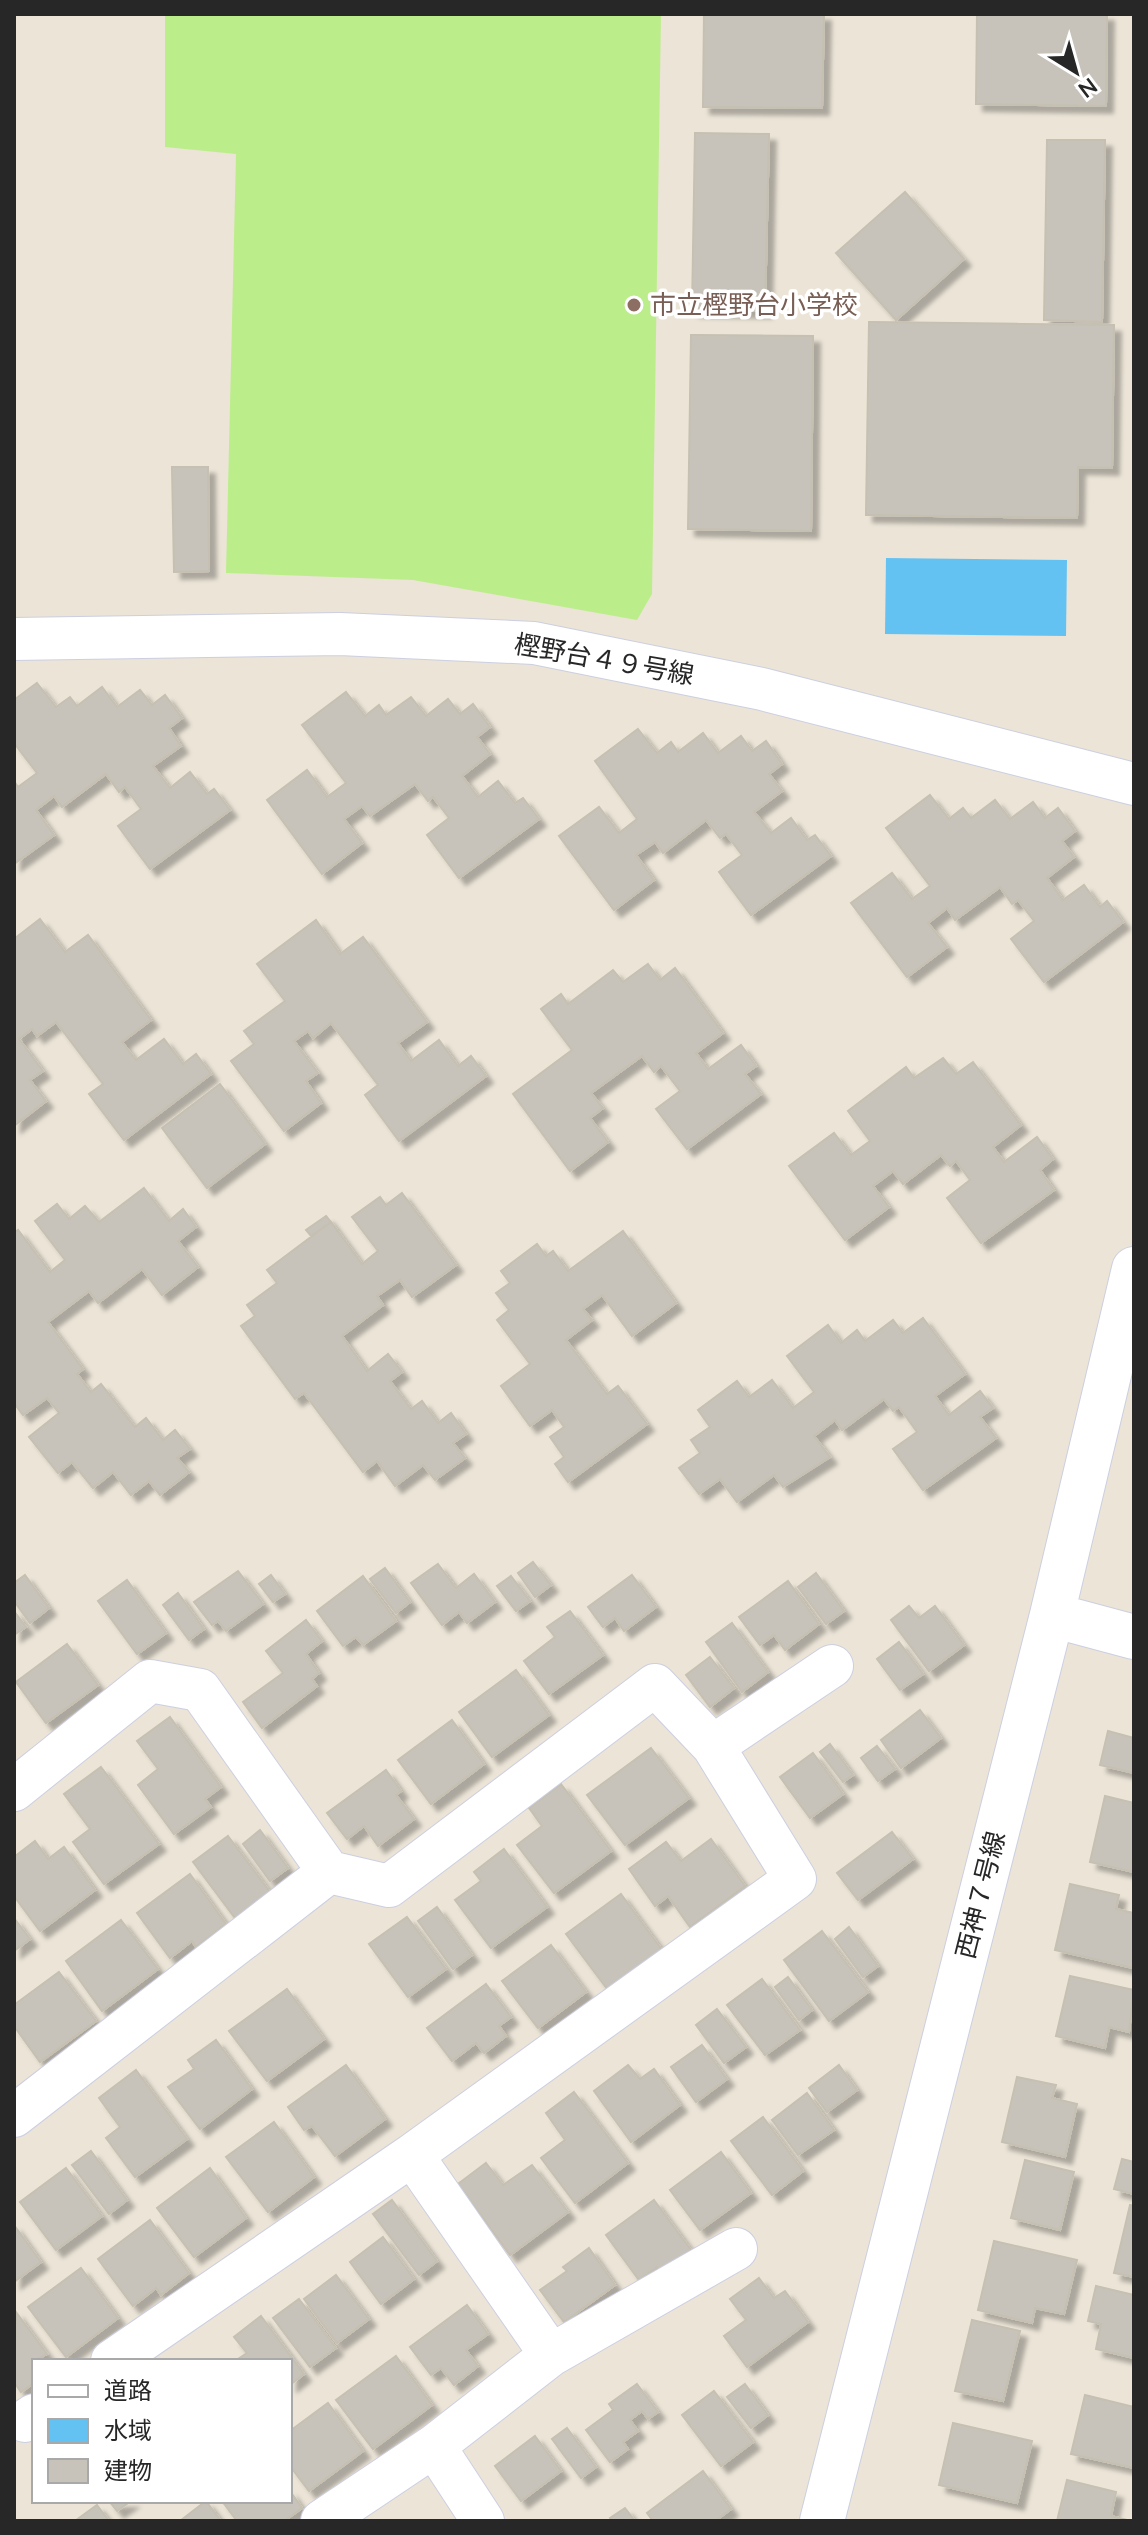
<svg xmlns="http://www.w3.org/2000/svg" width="1148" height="2535" font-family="'Nunito Sans','Noto Sans JP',sans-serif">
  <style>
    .pitch { fill: #bced8b }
    .water { fill: #64c2f3 }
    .building { fill: #c8c3ba; stroke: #c5c0b1; stroke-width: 2; filter: url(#shadow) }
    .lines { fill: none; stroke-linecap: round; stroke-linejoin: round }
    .street-casing { stroke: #cccfe1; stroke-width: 44 }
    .secondary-casing { stroke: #cccfe1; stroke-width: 46 }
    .street { stroke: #fff; stroke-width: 42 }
    .secondary { stroke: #fff; stroke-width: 44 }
    .education-dot { fill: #8d6e63; stroke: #fff; stroke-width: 3 }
    .labels { text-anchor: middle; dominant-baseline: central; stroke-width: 7; stroke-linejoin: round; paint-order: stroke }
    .education-label { font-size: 26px; fill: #785e54; stroke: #fff; text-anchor: start }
    .street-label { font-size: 26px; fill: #272727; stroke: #fff }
  </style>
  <defs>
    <filter id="shadow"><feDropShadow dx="7" dy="7" stdDeviation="2" flood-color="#0004"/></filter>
  </defs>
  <rect width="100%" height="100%" fill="#ebe4d7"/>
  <path class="pitch" d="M165 14H661L652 594 637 620 413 580 226 573 236 154 165 147Z"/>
  <path class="water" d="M886 558 1067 560 1066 636 885 634Z"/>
  <path class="building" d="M704 14H824L822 108 703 107Z
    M977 14H1107L1106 106 976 104Z
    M695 133 769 134 765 311 692 310Z
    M1047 140H1105L1102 322 1044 320Z
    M905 192 964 259 896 320 836 253Z
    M869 322 1114 325 1112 468 1078 467 1077 518 866 515Z
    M691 335 813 336 811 531 688 529Z
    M172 467H208L209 571 174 572Z
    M37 683 56 707 70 697 77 706 102 687 117 707 140 690 152 705 165 695 182 718 169 728 181 746 153 766 170 788 190 772 207 794 214 789 230 810 150 869 118 826 141 809 125 787 119 792 106 774 62 807 54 796 36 810 54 835 14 864V781L18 787 37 773 14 743V700Z
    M346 692 365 716 379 705 386 715 411 697 426 716 448 699 460 714 473 704 490 727 477 737 490 754 462 776 478 797 498 781 515 803 523 798 539 819 459 878 427 835 449 818 433 797 428 801 415 784 370 816 362 806 344 819 362 843 322 874 267 800 307 770 327 797 346 783 302 725Z
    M638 729 657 753 671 742 678 752 703 733 718 753 741 736 752 751 766 741 782 764 769 774 782 791 754 812 771 833 791 818 807 840 815 835 831 856 751 915 719 872 742 855 726 834 720 838 706 820 663 853 655 842 636 855 654 880 614 910 559 836 599 807 619 833 637 819 595 761Z
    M930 795 949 819 963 808 971 818 995 800 1010 819 1033 802 1045 818 1058 808 1075 831 1062 841 1074 857 1047 878 1063 900 1084 885 1100 907 1107 901 1123 922 1044 982 1011 939 1034 921 1018 900 1012 904 1000 887 955 920 947 908 928 923 947 947 907 977 851 903 892 873 912 899 930 886 886 828Z
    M40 919 65 952 88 935 151 1020 122 1042 136 1060 164 1039 183 1064 196 1054 211 1074 124 1140 89 1094 103 1084 56 1022 37 1036 32 1029 19 1039 43 1071 30 1080 46 1101 14 1126V939Z
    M316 920 340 954 363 937 427 1022 398 1043 411 1061 439 1040 458 1066 471 1056 486 1076 399 1141 365 1095 378 1085 331 1023 313 1038 308 1031 294 1041 318 1073 306 1081 321 1103 284 1131 231 1061 254 1044 244 1031 285 1001 257 964Z
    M648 964 660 980 675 968 723 1033 696 1053 708 1069 741 1045 756 1066 745 1074 761 1094 687 1149 656 1109 680 1091 661 1066 654 1072 642 1056 591 1093 603 1108 590 1118 608 1142 570 1171 513 1094 572 1050 541 1009 561 994 568 1004 613 970 623 982Z
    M943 1058 956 1074 973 1062 1021 1125 993 1147 1004 1162 1037 1137 1053 1159 1040 1170 1054 1190 981 1243 947 1198 970 1180 956 1161 950 1166 941 1155 903 1184 893 1171 873 1186 889 1207 845 1240 789 1166 834 1133 851 1155 870 1141 848 1111 906 1067 914 1078Z
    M220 1084 265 1144 207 1188 162 1128Z
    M144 1188 169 1221 183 1209 196 1227 178 1241 198 1267 162 1295 142 1269 98 1303 89 1291 48 1322 83 1369 77 1374 91 1392 101 1384 135 1427 146 1418 163 1440 175 1430 190 1449 177 1458 189 1472 160 1495 149 1481 131 1495 113 1472 93 1488 72 1462 58 1473 29 1437 59 1413 47 1398 23 1415 14 1403V1233L18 1230 50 1272 65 1260 35 1221 57 1204 69 1219 85 1206 99 1222Z
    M402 1193 456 1265 412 1297 400 1280 377 1296 383 1305 342 1336 367 1371 388 1354 402 1372 390 1381 411 1409 422 1401 438 1423 451 1413 466 1434 453 1443 465 1458 435 1480 423 1465 395 1486 377 1461 363 1472 304 1393 295 1399 241 1326 255 1316 247 1305 277 1283 267 1270 331 1222 362 1264 378 1251 352 1217 380 1197 386 1205Z
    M326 1216 331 1222 311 1236 306 1230Z
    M623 1231 676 1303 632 1336 602 1295 583 1309 592 1320 566 1340 607 1394 618 1386 647 1424 568 1482 555 1464 564 1457 550 1437 564 1427 552 1410 530 1426 501 1386 530 1364 497 1320 509 1310 496 1293 510 1283 501 1271 537 1244 546 1256 553 1251 568 1271Z
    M923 1318 965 1374 935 1396 949 1415 980 1391 993 1408 980 1417 996 1438 923 1490 893 1449 917 1432 899 1407 893 1411 884 1399 842 1430 835 1420 814 1436 830 1457 783 1487 774 1475 737 1502 720 1479 699 1494 679 1468 700 1453 691 1440 710 1427 698 1410 737 1381 749 1397 772 1380 793 1408 814 1392 787 1356 828 1325 841 1343 857 1330 865 1341 893 1320 903 1333Z
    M533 1562 551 1585 535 1597 518 1573Z
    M438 1564 456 1588 474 1574 495 1602 467 1623 459 1612 442 1625 411 1583Z
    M385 1568 410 1602 396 1613 370 1579Z
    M238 1571 263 1604 226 1631 218 1621 212 1625 194 1602Z
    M816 1573 844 1611 826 1624 798 1587Z
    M25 1575 49 1608 30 1623 14 1601V1583Z
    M271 1575 285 1594 273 1602 259 1584Z
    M632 1575 656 1607 624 1631 615 1618 603 1627 588 1607Z
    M363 1576 396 1621 363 1645 356 1637 343 1646 317 1611Z
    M511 1576 530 1601 516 1611 497 1586Z
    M127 1580 166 1633 137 1654 98 1601Z
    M788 1581 819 1624 785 1650 774 1635 760 1645 739 1617Z
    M178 1593 204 1629 189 1640 163 1605Z
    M909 1606 919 1618 935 1606 964 1645 929 1671 891 1620Z
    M14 1611 26 1627 14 1635Z
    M570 1611 603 1655 549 1694 524 1661 555 1637 547 1627Z
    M306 1620 322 1641 306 1654 319 1673 312 1679 317 1686 262 1728 243 1702 283 1673 266 1651Z
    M732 1623 768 1672 742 1692 706 1642Z
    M899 1642 923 1674 900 1690 877 1659Z
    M67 1644 98 1685 46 1723 16 1682Z
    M710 1657 734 1688 710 1707 686 1675Z
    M516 1670 549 1715 492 1757 459 1712Z
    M920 1710 941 1738 901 1768 881 1740Z
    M170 1717 221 1787 205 1799 211 1807 174 1834 138 1785 158 1769 137 1741Z
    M452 1720 484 1764 431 1804 398 1760Z
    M1108 1731 1134 1738V1773L1100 1765Z
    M830 1744 853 1775 843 1782 820 1752Z
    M877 1746 895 1769 878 1781 861 1758Z
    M651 1748 689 1798 625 1845 587 1795Z
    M813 1753 843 1794 810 1818 780 1777Z
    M101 1767 159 1844 104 1884 73 1842 90 1829 64 1794Z
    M386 1770 401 1791 396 1795 414 1819 378 1846 364 1826 347 1839 327 1813Z
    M561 1784 611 1851 554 1893 517 1845 542 1826 529 1808Z
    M1105 1796 1134 1803V1872L1090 1862Z
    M260 1830 288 1868 270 1881 243 1844Z
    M892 1832 913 1859 858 1900 837 1873Z
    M228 1836 270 1892 235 1918 193 1862Z
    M711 1839 745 1886 690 1927 668 1896 655 1906 629 1869 666 1842 681 1861Z
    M35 1841 48 1859 64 1847 95 1890 40 1931 14 1896V1857Z
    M504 1849 547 1907 491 1948 455 1900 481 1881 474 1872Z
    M190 1874 226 1924 196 1947 192 1941 170 1958 137 1913Z
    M1070 1884 1119 1895 1116 1909 1134 1913 1133 1968 1055 1950Z
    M621 1894 662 1950 608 1990 566 1934Z
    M437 1907 472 1955 453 1969 418 1921Z
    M407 1917 446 1969 408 1997 369 1944Z
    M14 1918 30 1939 14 1951Z
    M121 1920 158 1969 102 2011 66 1961Z
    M849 1927 878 1966 863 1977 835 1939Z
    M822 1931 868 1992 829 2021 784 1960Z
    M551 1945 586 1992 538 2028 502 1981Z
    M59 1972 96 2021 40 2062 14 2026V2005Z
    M1070 1976 1134 1990 1129 2032 1109 2027 1105 2048 1056 2036Z
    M788 1977 812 2010 799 2020 775 1987Z
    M762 1979 800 2030 765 2055 727 2005Z
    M486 1984 511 2017 499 2026 506 2036 484 2053 476 2043 452 2061 427 2028Z
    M287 1989 324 2039 267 2081 229 2031Z
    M717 2009 746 2047 724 2063 696 2025Z
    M216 2040 252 2089 200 2129 168 2087 194 2069 188 2060Z
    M702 2045 727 2079 696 2102 671 2067Z
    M346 2065 385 2119 335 2156 312 2126 304 2130 288 2107Z
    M628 2065 640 2079 654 2069 680 2105 631 2142 594 2091Z
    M839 2065 857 2090 827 2112 809 2088Z
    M136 2070 187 2139 135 2177 106 2138 120 2127 99 2098Z
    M1017 2077 1056 2085 1052 2098 1077 2104 1065 2157 1002 2142Z
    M574 2092 628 2163 575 2203 541 2158 565 2140 546 2113Z
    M807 2093 834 2130 798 2155 772 2120Z
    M763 2117 803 2171 772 2195 731 2141Z
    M274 2122 314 2177 268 2212 226 2157Z
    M91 2151 127 2200 109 2214 72 2165Z
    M721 2152 751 2193 700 2230 670 2190Z
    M1122 2159 1134 2162V2194L1114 2189Z
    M1025 2160 1074 2172 1060 2230 1011 2218Z
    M486 2163 503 2185 532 2165 568 2212 510 2255 458 2184Z
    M66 2168 102 2216 56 2250 20 2202Z
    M210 2168 246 2218 194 2257 157 2208Z
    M392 2200 437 2261 419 2275 373 2214Z
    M654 2200 691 2250 661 2272 657 2267 639 2280 606 2235Z
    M1130 2205 1134 2206V2277L1114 2273Z
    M150 2220 189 2273 161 2295 156 2288 133 2306 98 2259Z
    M14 2225 41 2262 14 2282Z
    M383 2237 414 2279 381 2304 350 2262Z
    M994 2241 1077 2260 1064 2314 1035 2308 1032 2323 978 2310Z
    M589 2248 615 2285 564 2322 540 2290 567 2271 563 2267Z
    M81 2268 118 2318 66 2357 28 2307Z
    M336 2275 369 2319 337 2343 304 2299Z
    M759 2278 774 2298 785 2291 808 2322 747 2367 724 2336 746 2320 730 2299Z
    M1096 2286 1134 2295V2358L1096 2349 1101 2324 1088 2321Z
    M299 2299 336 2348 310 2367 273 2318Z
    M467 2305 488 2334 466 2350 478 2366 454 2385 441 2368 431 2375 410 2347Z
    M16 2312 47 2354 34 2361V2383L21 2392 14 2382Z
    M261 2316 304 2374 290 2385V2361H235L247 2353 234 2337Z
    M972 2320 1020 2331 1003 2401 955 2391Z
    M396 2356 432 2405 373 2449 336 2400Z
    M637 2384 658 2412 648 2419 642 2411 630 2420 638 2431 623 2442 628 2449 610 2462 586 2430 613 2410 609 2404Z
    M745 2384 768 2415 751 2428 727 2397Z
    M714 2391 753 2442 721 2466 682 2415Z
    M1085 2395 1134 2407V2468L1071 2454Z
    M328 2403 363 2451 309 2491 290 2466V2431Z
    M953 2423 1032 2441 1017 2503 939 2485Z
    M567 2428 596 2467 581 2478 552 2439Z
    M535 2436 561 2471 521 2501 495 2466Z
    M703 2471 731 2509 715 2521H653L647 2513Z
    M1067 2480 1116 2492 1111 2516 1131 2521H1057Z
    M290 2491 302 2508 284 2521H237L222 2501H290Z
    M109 2501H131L117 2511Z
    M206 2501 221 2521H180Z
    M97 2505 109 2521H75Z
    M625 2508 635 2521H612L610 2518Z"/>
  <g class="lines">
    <g class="street-casing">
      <path id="street" d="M14 639 340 634 534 643 762 689 1134 784
        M713 1746 832 1666
        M14 1790 150 1681 200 1690 329 1872
        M14 2116 329 1872 389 1886 655 1685 713 1746 795 1879 412 2155 112 2361
        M412 2155 551 2355
        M25 2421 34 2415
        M434 2446 483 2521
        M322 2521 434 2446 551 2355 736 2249"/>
    </g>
    <g class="secondary-casing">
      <path id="secondary" d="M1052 1615 1134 1637
        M822 2521 1052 1615 1134 1269"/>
    </g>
    <use href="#street" class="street"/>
    <use href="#secondary" class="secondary"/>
  </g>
  <circle class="education-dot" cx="634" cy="305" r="8"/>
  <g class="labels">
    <g class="education-label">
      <text x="650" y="305">市立樫野台小学校</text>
    </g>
    <g class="street-label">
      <text transform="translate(604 660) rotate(10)">樫野台４９号線</text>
      <text transform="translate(981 1895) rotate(-76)">西神７号線</text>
    </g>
  </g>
  <rect width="1148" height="2535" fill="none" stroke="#272727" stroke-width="32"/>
  <rect x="32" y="2359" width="260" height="144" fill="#ffffff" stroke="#a9a9a9" stroke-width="2"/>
  <rect x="48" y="2385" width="40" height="12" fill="#ffffff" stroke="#a9a9a9" stroke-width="2"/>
  <text x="104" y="2399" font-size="24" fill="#272727">道路</text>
  <rect x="48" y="2419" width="40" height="24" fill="#64c2f3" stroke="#a9a9a9" stroke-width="2"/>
  <text x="104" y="2439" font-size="24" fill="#272727">水域</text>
  <rect x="48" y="2459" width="40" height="24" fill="#c8c3ba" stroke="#a9a9a9" stroke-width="2"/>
  <text x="104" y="2479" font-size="24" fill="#272727">建物</text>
  <g transform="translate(1076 72) rotate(143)" stroke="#ffffff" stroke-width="6" paint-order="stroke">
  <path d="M0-6L14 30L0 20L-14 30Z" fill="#272727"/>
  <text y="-12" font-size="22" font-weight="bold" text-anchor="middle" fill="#272727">N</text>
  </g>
</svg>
